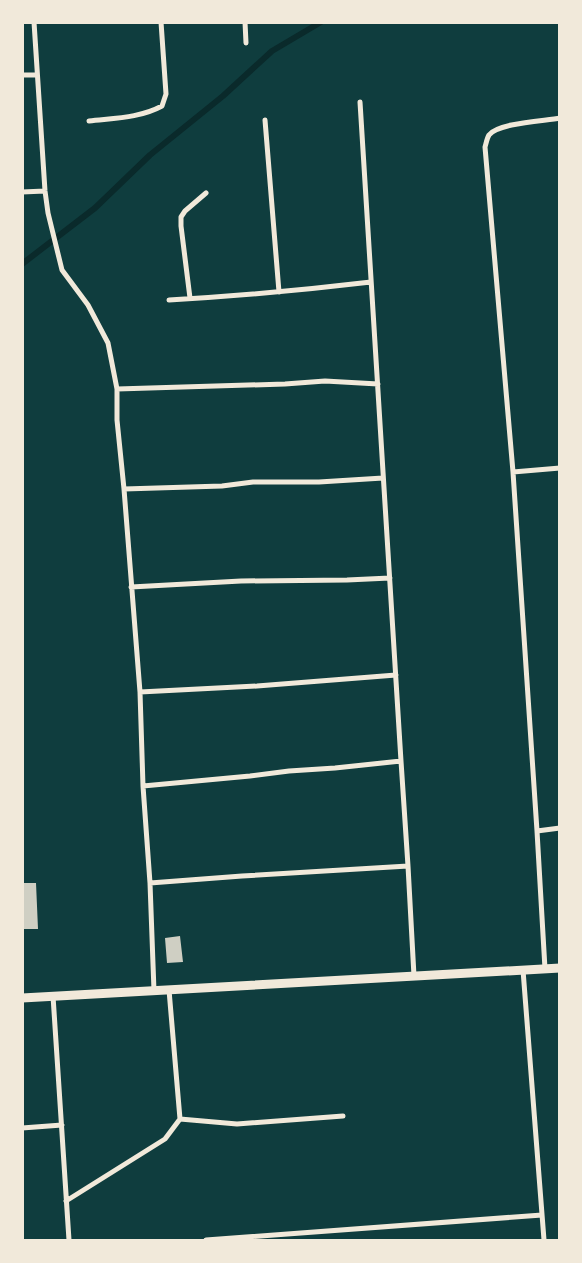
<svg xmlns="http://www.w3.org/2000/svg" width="582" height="1263" font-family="Arial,sans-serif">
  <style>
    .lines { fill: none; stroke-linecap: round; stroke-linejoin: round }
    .stream { stroke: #0a2a2b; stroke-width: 6 }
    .building { fill: #cfcfc3 }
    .minor { stroke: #f1e9da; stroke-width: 5 }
    .tertiary { stroke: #f1e9da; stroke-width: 9 }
  </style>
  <rect width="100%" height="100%" fill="#0f3d3e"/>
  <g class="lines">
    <path class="stream" d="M22 264 95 208 150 155 223 96 272 51 321 22"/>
  </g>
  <path class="building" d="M22 883H36L38 929H22Z
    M180 936 183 962 167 963 165 938Z"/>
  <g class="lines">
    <path class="minor" d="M34 22 45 191 48 213 62 270 88 305 108 343 117 389V420L124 489 140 692 143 786 150 883 154 991
      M245 22 246 43
      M22 75H37
      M360 102 401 761 408 866 414 976
      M265 120 279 292
      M89 121C114 118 140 118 162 106L166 94 161 22
      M22 192 45 191
      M190 298 181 226V217L185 211 206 193
      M169 300C237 296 304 290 371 282
      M117 389 285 384 325 381 378 384
      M513 472 560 468
      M124 489 222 486 253 482H319L383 478
      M131 587 241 581 347 580 390 578
      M140 692 257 686 396 675
      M143 786 250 776 289 771 335 768 401 761
      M537 831 560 828
      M150 883 242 876 408 866
      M545 969 537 831 513 472 485 147C486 144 487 138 489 135 498 123 544 121 560 118
      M523 970 544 1240
      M53 996 69 1240
      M180 1119 237 1124 343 1116
      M22 1128 62 1125
      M66 1201 165 1139 180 1119 169 990
      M206 1240 542 1215"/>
    <path class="tertiary" d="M22 998 560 968"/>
  </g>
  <rect width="582" height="1263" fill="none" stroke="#f1e9da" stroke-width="48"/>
</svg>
